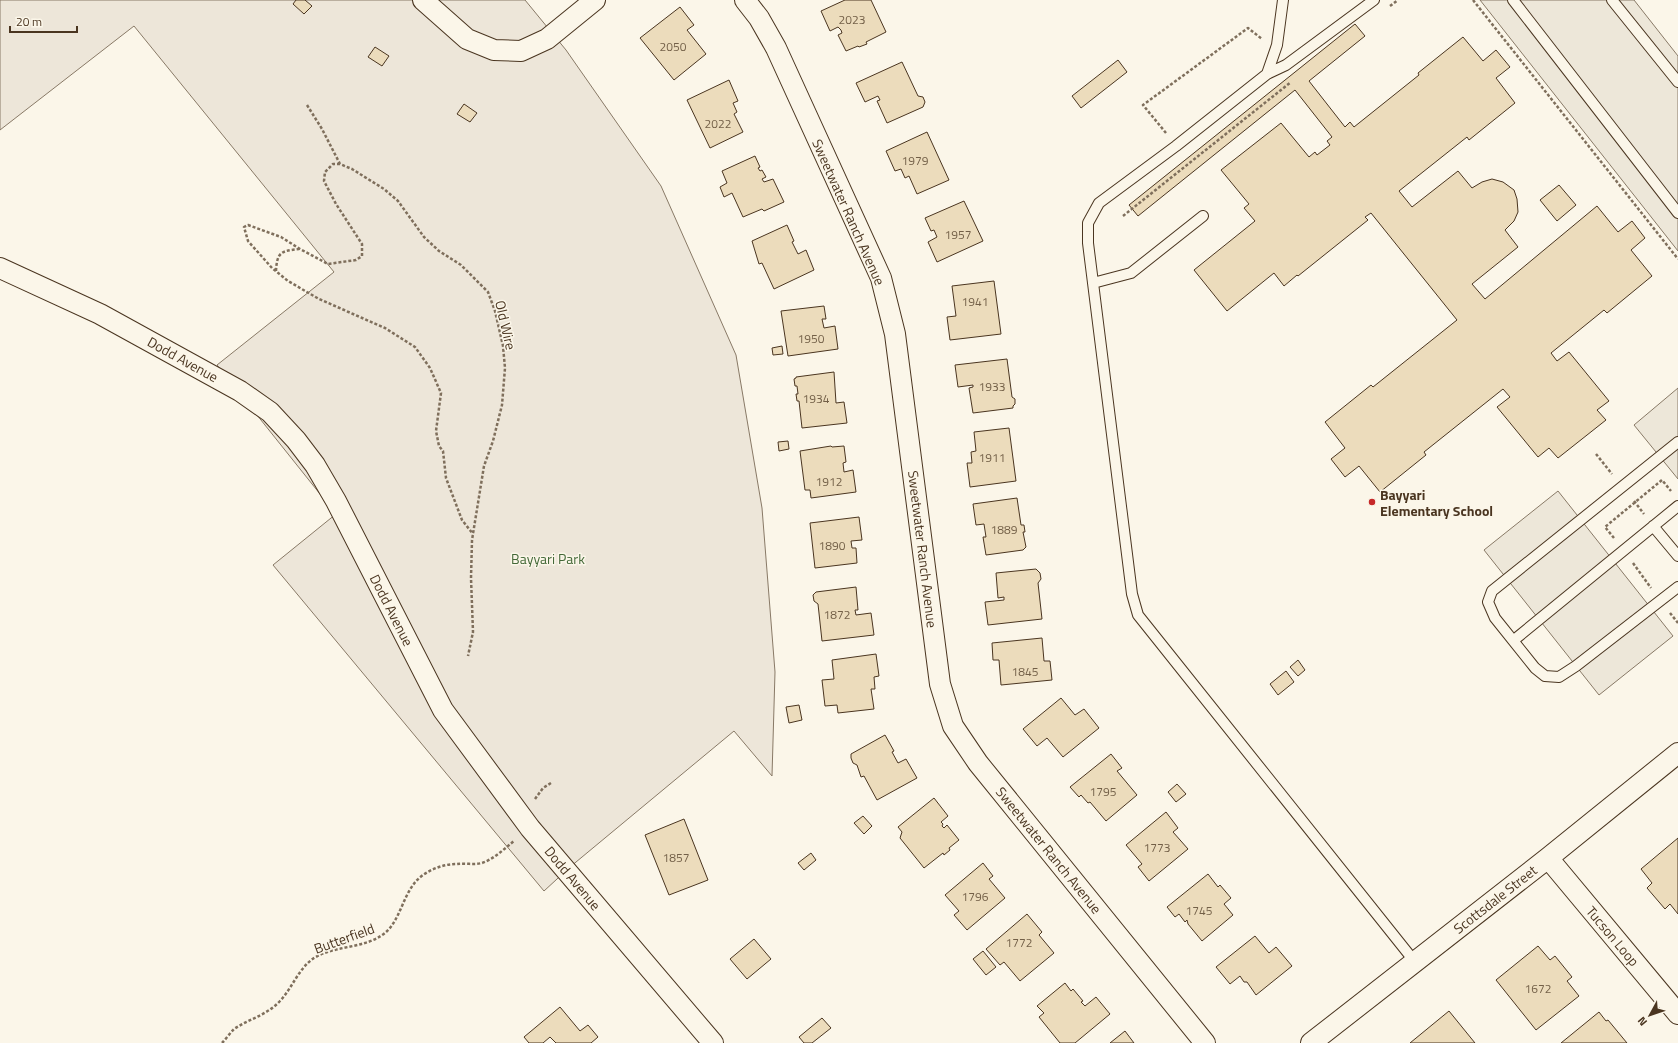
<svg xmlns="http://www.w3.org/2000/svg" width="1678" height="1043" font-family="'Titillium Web',sans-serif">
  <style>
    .green { fill: #ede6d9; stroke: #887966 }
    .parking { fill: #ede7d9; stroke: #887966 }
    .building { fill: #ecdcbc; stroke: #4a3520 }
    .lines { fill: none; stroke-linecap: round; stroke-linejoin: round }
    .lane-casing { stroke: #4a3520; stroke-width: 12 }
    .street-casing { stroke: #4a3520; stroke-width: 22 }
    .path { stroke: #7f6f5c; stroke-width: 2.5; stroke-dasharray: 3 2; stroke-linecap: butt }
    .lane { stroke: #fbf6e9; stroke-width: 10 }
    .street { stroke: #fbf6e9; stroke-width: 20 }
    .poi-dot { fill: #c62828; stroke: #fbf6e9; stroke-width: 1.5 }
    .labels { text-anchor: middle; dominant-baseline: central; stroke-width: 3; stroke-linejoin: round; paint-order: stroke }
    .number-label { font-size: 12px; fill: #725f47 }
    .street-label { font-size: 14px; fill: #4a3520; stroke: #fbf6e9 }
    .poi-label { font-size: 14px; font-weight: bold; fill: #4a3520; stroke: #fbf6e9; text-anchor: start }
    .park-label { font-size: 14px; fill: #436837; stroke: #fbf6e9 }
  </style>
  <rect width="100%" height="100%" fill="#fbf6e9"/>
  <path class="green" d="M0 0H525L566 50 661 186 736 355 762 508 775 672 772 776 734 731 570 867 544 891 273 565 336 514 217 365 334 272 134 26 0 130Z"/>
  <path class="parking" d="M1480 0H1634L1678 56V251Z
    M1678 388V479L1634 425Z
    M1558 491 1673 636 1599 695 1484 550Z"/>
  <path class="building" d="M296 0H305L312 6 304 14 293 4Z
    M845 0H871L886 32 866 42 867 44 859 47 858 46 846 51 838 35 842 33 841 30 838 27 830 31 821 11Z
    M680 7 694 25 687 30 706 54 674 80 640 38Z
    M1355 24 1365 36 1309 81 1345 127 1350 122 1354 127 1419 75 1418 73 1463 37 1483 61 1496 50 1510 67 1496 78 1515 103 1469 140 1467 137 1399 191 1412 207 1458 171 1472 188 1482 182 1492 179 1503 182 1514 190 1517 199 1518 212 1514 221 1505 230 1518 247 1472 284 1485 299 1597 206 1618 232 1632 221 1645 238 1631 250 1652 276 1607 313 1604 310 1551 353 1557 361 1569 352 1609 401 1597 410 1606 420 1558 458 1549 448 1538 457 1497 407 1510 397 1503 389 1424 452 1426 455 1380 492 1359 466 1345 477 1331 459 1345 448 1325 422 1371 385 1373 387 1457 320 1371 213 1365 217 1368 220 1298 276 1297 275 1284 286 1274 273 1227 311 1194 270 1255 221 1244 208 1249 204 1221 170 1281 123 1309 157 1315 152 1317 155 1330 145 1327 141 1332 137 1295 90 1138 216 1129 205Z
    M375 47 389 56 382 66 368 57Z
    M1118 60 1127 72 1081 108 1072 96Z
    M902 62 918 96 923 97 925 102 923 107 887 123 877 101 880 100 878 96 865 102 856 83Z
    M729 80 738 101 733 103 737 112 734 114 743 132 710 148 687 100Z
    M464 104 477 113 470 122 457 114Z
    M927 132 949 180 917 194 909 176 905 178 901 169 895 171 886 151Z
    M755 156 760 167 758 168 760 171 762 170 766 177 762 179 764 182 773 179 784 202 764 211 762 209 743 217 732 193 724 197 720 187 727 183 722 171Z
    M1559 185 1576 205 1557 221 1540 200Z
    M964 201 983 241 937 262 928 242 937 237 934 230 931 231 925 218Z
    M787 225 794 241 792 242 798 254 806 250 814 270 774 289 762 263 759 264 752 241Z
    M994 281 1001 334 950 340 947 317 956 316 952 286Z
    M824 306 826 319H822L824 328 835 326 838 349 788 356 781 311Z
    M782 346 783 354 773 355 772 348Z
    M1007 359 1012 397 1015 399V404L1013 406V408L973 413 969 388 973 387V385L958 387 955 365Z
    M834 372 836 403 844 402 847 423 802 428 799 401H797L796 394H798L797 386H795L794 379 796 378V377Z
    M1009 428 1016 481 970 487 967 463H972L971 452 976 451 974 432Z
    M788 441 789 449 779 451 778 442Z
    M831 446 832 447 844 446 846 462 843 463 844 472 853 470 856 492 811 498 810 490H805L800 451Z
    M1017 498 1021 525H1024L1025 532H1023L1026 547 1023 550 986 555 983 537H986L984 524 976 525 973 504Z
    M859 517 862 540 851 541 852 548H856L857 563 815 568 810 523Z
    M1036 569 1040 573 1041 579 1038 583 1042 619 988 625 985 602 1004 600V597L998 598 996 573Z
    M856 587 858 610H855L856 615 871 613 874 635 822 641 818 604 814 601 813 595 816 592Z
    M1042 638 1044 661H1050L1052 680 1001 685 999 660H993L992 643Z
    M876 654 879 676 874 677 875 689H871L874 709 838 713 837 705 825 706 822 680 834 679 832 660Z
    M1298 660 1305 670 1298 676 1290 667Z
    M1286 671 1294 682 1278 695 1270 684Z
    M1061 698 1075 715 1084 709 1099 728 1063 757 1047 738 1037 746 1023 729Z
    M799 705 802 720 789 723 786 707Z
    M885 735 894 751 892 752 898 763 906 759 917 778 877 800 864 776 861 777 857 765 853 763 851 758V754Z
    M1111 754 1122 768 1117 771 1137 795 1106 821 1090 802 1088 803 1081 795 1079 797 1070 787Z
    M1177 784 1186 794 1176 802 1168 792Z
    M934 798 948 816 941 822 943 824 942 826 944 828 947 825 959 840 949 848 950 850 944 855 943 853 924 868 900 838 902 832 898 827Z
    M1166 812 1178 828 1173 832 1188 849 1149 881 1138 867 1142 864 1126 845Z
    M863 816 872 826 864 834 854 823Z
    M684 819 708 880 669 895 645 835Z
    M1678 838V914L1670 904 1665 909 1647 888 1652 883 1641 869Z
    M811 853 816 860 804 870 798 863Z
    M983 863 993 876 989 879 1005 898 967 930 954 915 959 911 945 895Z
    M1208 874 1218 887 1220 885 1231 898 1224 904 1233 915 1202 941 1188 924 1187 920 1185 922 1179 914 1175 917 1167 907Z
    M1027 914 1042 932 1039 935 1054 953 1020 981 1004 962 1000 965 986 949Z
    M1255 936 1269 953 1276 947 1292 966 1256 995 1247 982H1244L1240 976 1230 984 1216 967Z
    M754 939 771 959 747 979 730 959Z
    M1538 946 1550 960 1555 956 1572 977 1567 981 1579 996 1536 1030 1496 980Z
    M983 951 996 967 986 975 973 959Z
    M1065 983 1071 991 1073 989 1083 1001 1081 1002 1085 1006 1096 997 1110 1014 1075 1043H1060L1039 1017 1044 1013 1037 1006Z
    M560 1007 580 1031 588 1025 598 1037 591 1043H556L550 1037 543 1043H529L524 1037Z
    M1449 1011 1475 1043H1410Z
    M1599 1012 1606 1021 1608 1020 1627 1043H1561Z
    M822 1018 831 1028 812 1043H804L799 1037Z
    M1125 1031 1134 1043H1110Z"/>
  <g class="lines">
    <g class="lane-casing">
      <path id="lane" d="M1374 0 1286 65 1267 74 1176 146 1099 203 1088 223V243L1132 594 1138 615 1415 962
        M1513 0 1678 213
        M1612 0 1678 82
        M1267 74 1277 45 1283 0
        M1093 283 1131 273 1203 216
        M1678 442 1492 591 1488 602 1495 618 1535 668 1545 676 1559 677 1576 666 1678 587
        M1653 526 1678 556
        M1514 640 1678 506"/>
    </g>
    <g class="street-casing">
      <path id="street" d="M423 0 467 39 494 50 521 51 547 39 595 0
        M745 0 759 18 776 48 881 278 895 334 940 684 953 726 978 763 1205 1043
        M0 268 100 314 240 391 270 412 296 440 315 465 336 501 443 710 530 828 713 1043
        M1548 858 1678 1014
        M1311 1043 1548 858 1678 753"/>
    </g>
    <path class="path" d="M1473 0 1678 259
      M1390 6 1398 0
      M307 105 322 129 340 164 352 169 384 189 398 201 424 237 439 251 461 265 488 292 495 311 503 346 505 368 502 405 493 441 484 466 472 540 471 578 473 632 468 656
      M1166 133 1143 105 1248 28 1262 39
      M340 164H333L325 172 324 181 336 204 362 244V256L356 260 328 264 300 249 281 237 248 225 244 227 248 241 272 268 288 281 319 299 385 328 415 347 430 368 441 393 436 431 439 446 443 451 446 478 462 520 473 534
      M1123 216 1291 82
      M276 271C277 252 281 251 299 249
      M1596 454 1612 474
      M1634 501 1644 514
      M1614 538 1605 527 1662 480 1671 491
      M1633 563 1651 588
      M1670 613 1678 623
      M535 799 543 788 551 783
      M222 1043C226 1039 230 1033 234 1029 249 1019 267 1015 280 1001 293 987 298 969 314 958 335 945 365 949 385 933 402 919 403 889 423 875 433 868 445 864 457 864 465 863 474 865 482 863 494 859 504 849 514 841"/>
    <use href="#lane" class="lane"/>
    <use href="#street" class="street"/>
  </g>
  <circle class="poi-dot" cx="1372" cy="502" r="4"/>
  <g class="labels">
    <g class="number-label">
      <text x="852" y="19">2023</text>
      <text x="673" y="46">2050</text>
      <text x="718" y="123">2022</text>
      <text x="915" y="160">1979</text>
      <text x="958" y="234">1957</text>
      <text x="975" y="301">1941</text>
      <text x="811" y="338">1950</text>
      <text x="992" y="386">1933</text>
      <text x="816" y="398">1934</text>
      <text x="992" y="457">1911</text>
      <text x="829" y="481">1912</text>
      <text x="1004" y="529">1889</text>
      <text x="832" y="545">1890</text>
      <text x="837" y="614">1872</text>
      <text x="1025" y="671">1845</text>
      <text x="1103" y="791">1795</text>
      <text x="1157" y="847">1773</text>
      <text x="676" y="857">1857</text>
      <text x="975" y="896">1796</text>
      <text x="1199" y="910">1745</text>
      <text x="1019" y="942">1772</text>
      <text x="1538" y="988">1672</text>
    </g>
    <g class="street-label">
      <text transform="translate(849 212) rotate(66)">Sweetwater Ranch Avenue</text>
      <text transform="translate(506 325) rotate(77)">Old Wire</text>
      <text transform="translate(183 359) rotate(29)">Dodd Avenue</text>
      <text transform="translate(923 549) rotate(83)">Sweetwater Ranch Avenue</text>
      <text transform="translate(392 610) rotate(63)">Dodd Avenue</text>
      <text transform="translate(1049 850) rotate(51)">Sweetwater Ranch Avenue</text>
      <text transform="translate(573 878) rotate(50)">Dodd Avenue</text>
      <text transform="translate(1495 899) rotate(-38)">Scottsdale Street</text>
      <text transform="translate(1613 936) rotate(50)">Tucson Loop</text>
      <text transform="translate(344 938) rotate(-20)">Butterfield</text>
    </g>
    <g class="poi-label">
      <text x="1380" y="494">Bayyari<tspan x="1380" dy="16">Elementary School</tspan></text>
    </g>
    <g class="park-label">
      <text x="548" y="558">Bayyari Park</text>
    </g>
  </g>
  <g transform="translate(1650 1015) rotate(230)" stroke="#fbf6e9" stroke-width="3" paint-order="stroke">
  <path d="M0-3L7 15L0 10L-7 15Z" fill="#4a3520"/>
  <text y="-6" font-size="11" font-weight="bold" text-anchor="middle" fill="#4a3520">N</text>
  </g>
  <path d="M10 26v6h67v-6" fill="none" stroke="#4a3520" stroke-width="2"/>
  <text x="16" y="26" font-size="12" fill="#4a3520" stroke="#fbf6e9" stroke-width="3" paint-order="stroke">20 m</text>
</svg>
